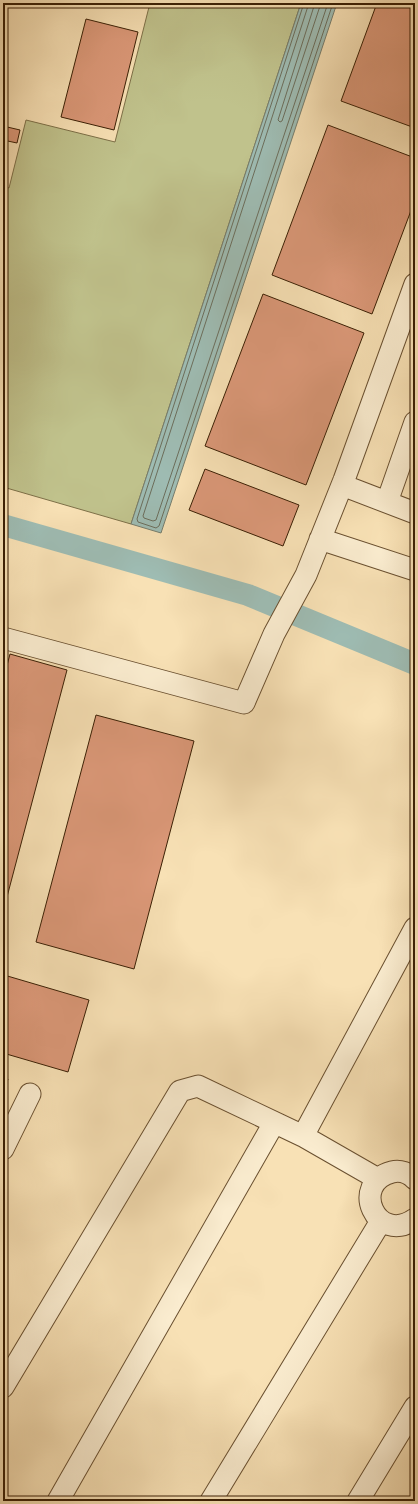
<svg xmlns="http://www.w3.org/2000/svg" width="418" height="1504" font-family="'Old Standard TT',serif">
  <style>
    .green { fill: #c0c28c; stroke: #7d7048 }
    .water { fill: #9ebcb3; stroke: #767d6d }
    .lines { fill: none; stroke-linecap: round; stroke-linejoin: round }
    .shore { stroke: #6c6e5c; stroke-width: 1 }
    .canal { stroke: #9ebcb3; stroke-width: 22 }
    .building { fill: #db9878; stroke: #3a1f04 }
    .minor-casing { stroke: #6a5030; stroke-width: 23 }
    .minor { stroke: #faeccf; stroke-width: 21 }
  </style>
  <rect width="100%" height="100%" fill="#f8e1b5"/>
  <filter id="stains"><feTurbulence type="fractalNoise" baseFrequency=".005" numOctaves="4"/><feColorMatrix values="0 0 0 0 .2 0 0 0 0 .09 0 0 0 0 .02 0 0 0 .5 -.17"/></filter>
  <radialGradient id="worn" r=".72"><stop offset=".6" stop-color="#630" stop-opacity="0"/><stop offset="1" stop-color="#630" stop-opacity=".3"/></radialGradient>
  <path class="green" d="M150 3H301L131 524 3 487V186L9 188 26 120 115 142Z"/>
  <path class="water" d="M301 3H337L161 533 131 524Z"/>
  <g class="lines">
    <path class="shore" d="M304 3 137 519 138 522 156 528 159 526 333 3
      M309 3 143 516 144 518 153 521 156 520 328 3
      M315 3 278 120 280 122 282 121 321 3"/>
    <path class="canal" d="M3 525 248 595 415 664"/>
  </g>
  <path class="building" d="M377 3H415V128L341 101Z
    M86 19 138 32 114 130 61 117Z
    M328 125 415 158V200L372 314 272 275Z
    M3 126 20 130 17 143 3 140Z
    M263 294 364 333 306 485 205 446Z
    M205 469 299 505 283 546 189 510Z
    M10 654 67 670 3 912V681Z
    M96 715 194 741 134 969 36 942Z
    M4 975 89 1000 68 1072 3 1053Z
    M3 1078 8 1079 3 1095Z"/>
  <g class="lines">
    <g class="minor-casing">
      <path id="minor" d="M342 485 415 513
        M387 502 415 422
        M320 539 415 570
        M3 638 244 703 274 634 306 575 344 480 415 284
        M303 1136 415 928
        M3 1149 30 1094
        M415 1179C409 1173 400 1170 392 1172 349 1183 376 1246 415 1219
        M3 1387 180 1091 198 1086 303 1136 378 1179
        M58 1501 274 1123
        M211 1501 381 1221
        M358 1501 415 1407"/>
    </g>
    <use href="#minor" class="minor"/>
  </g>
  <rect width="418" height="1504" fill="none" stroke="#f8e1b5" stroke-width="16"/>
  <rect x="4" y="4" width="410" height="1496" fill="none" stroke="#3a1f04" stroke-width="2"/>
  <rect x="8" y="8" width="402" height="1488" fill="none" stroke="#3a1f04"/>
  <rect width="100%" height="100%" filter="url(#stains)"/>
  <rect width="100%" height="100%" fill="url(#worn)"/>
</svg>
